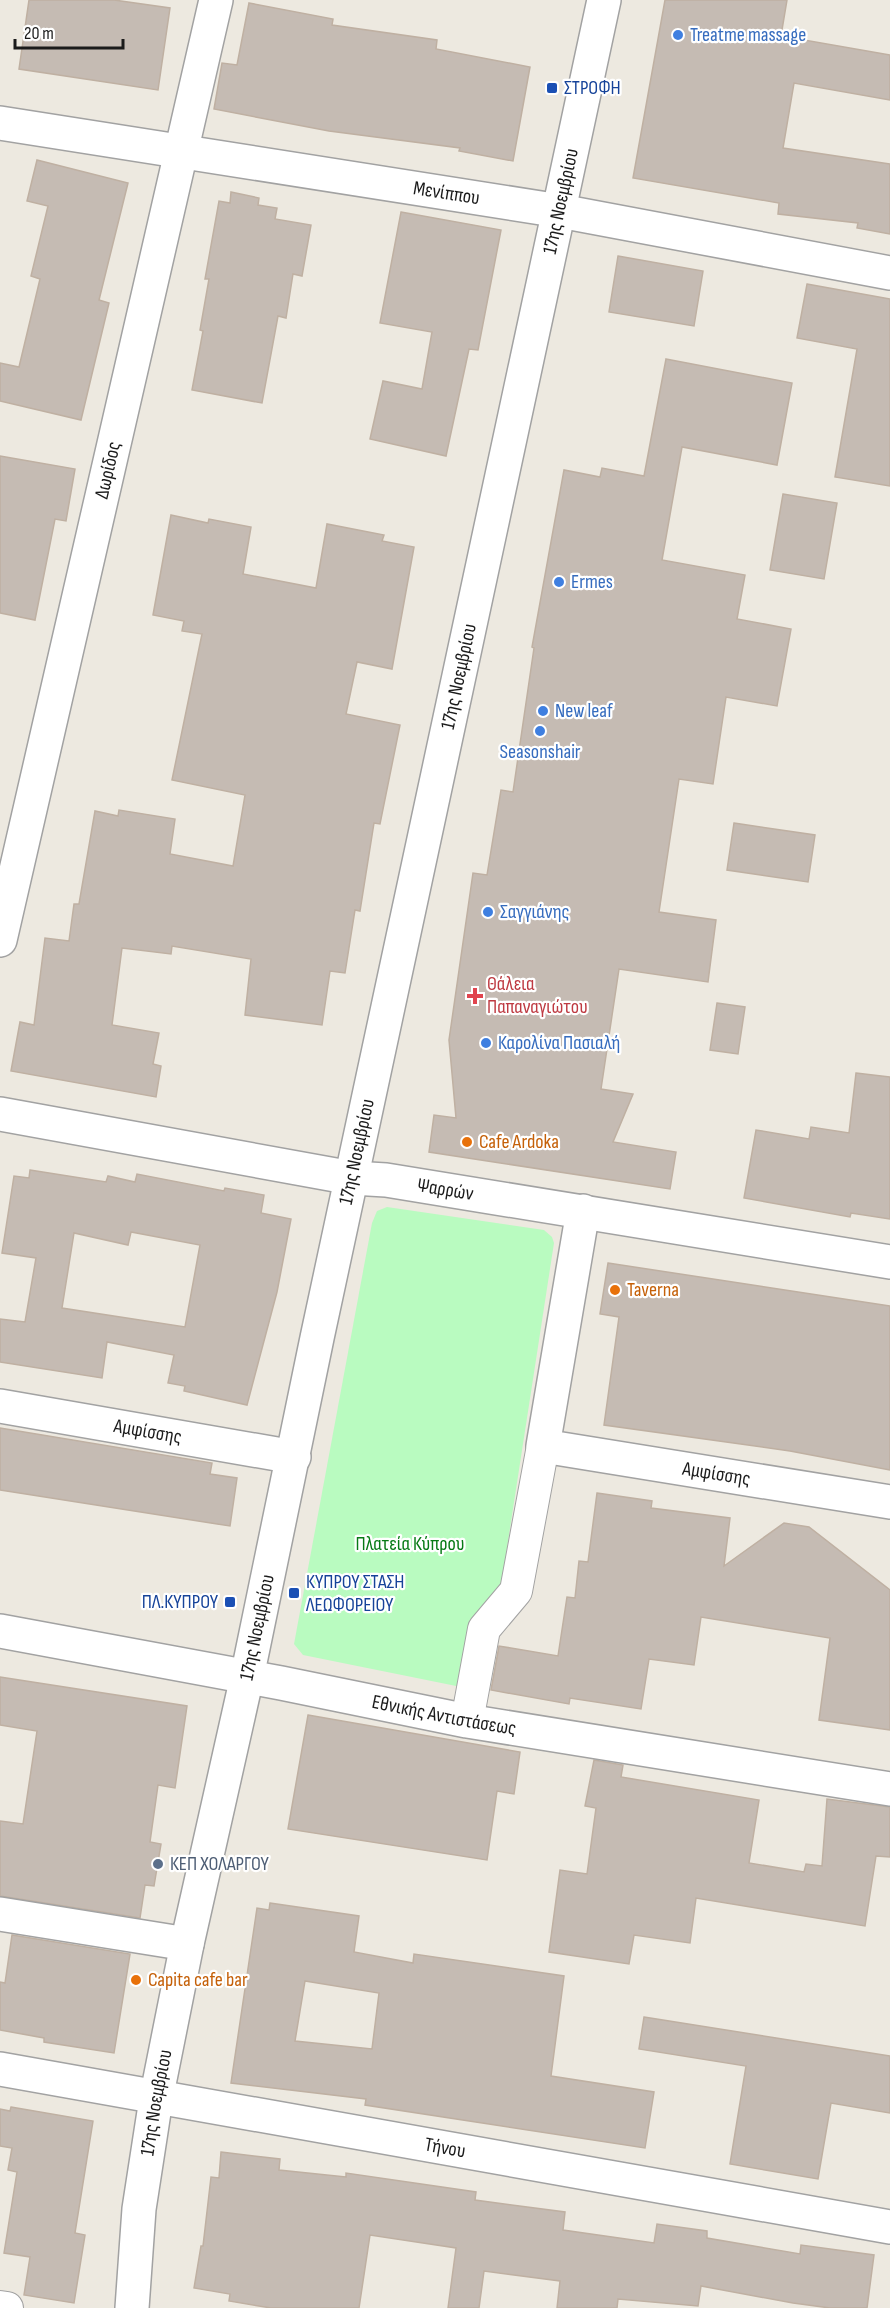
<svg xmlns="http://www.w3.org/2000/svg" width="890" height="2308" font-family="'Sofia Sans Condensed',sans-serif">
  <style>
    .park { fill: #b9fbc0 }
    .building { fill: #c5bbb3; stroke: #bfb0a2; stroke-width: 1.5; fill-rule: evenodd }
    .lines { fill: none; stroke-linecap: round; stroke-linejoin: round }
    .pedestrian-casing { stroke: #a2a2a2; stroke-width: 34 }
    .minor-casing { stroke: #a2a2a2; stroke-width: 36 }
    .tertiary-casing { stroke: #a2a2a2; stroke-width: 36 }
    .pedestrian { stroke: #fff; stroke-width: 32 }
    .minor { stroke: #fff; stroke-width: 33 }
    .tertiary { stroke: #fff; stroke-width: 33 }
    .shop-dot { fill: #3f7fe0; stroke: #fff; stroke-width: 2 }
    .transit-dot { fill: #1a4fb4; stroke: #fff; stroke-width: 2 }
    .health-dot { fill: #e0444e; stroke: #fff; stroke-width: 2 }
    .food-dot { fill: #e8710a; stroke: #fff; stroke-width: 2 }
    .service-dot { fill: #5c6f8a; stroke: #fff; stroke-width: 2 }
    .labels { text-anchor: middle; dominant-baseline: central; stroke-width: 4.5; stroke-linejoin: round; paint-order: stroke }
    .shop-label { font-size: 20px; fill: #366cbe; stroke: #fff; text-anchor: start }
    .transit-label { font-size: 20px; fill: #164399; stroke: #fff; text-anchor: start }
    .street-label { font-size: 20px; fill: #1b1b1b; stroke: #fff }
    .health-label { font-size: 20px; fill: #be3a42; stroke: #fff; text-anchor: start }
    .food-label { font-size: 20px; fill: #c56008; stroke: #fff; text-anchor: start }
    .park-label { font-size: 20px; fill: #077a15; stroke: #fff }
    .service-label { font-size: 20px; fill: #4e5e75; stroke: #fff; text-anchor: start }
  </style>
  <rect width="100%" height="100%" fill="#ede9e0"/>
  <path class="park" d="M387 1207 544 1230 552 1237 554 1243 500 1593 466 1688 303 1655 294 1644 372 1223 377 1211Z"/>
  <path class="building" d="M29 0H114L170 8 158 90 19 69Z
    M665 0H787L781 36 890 55V100L794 83 783 148 890 164V234L857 228 858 223 778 214 779 203 633 178Z
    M249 3 333 19 332 25 437 40 436 49 530 67 513 161 459 151 460 148 329 131 214 109 222 63 237 65Z
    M37 160 128 183 99 300 109 303 81 420 0 401V363L19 367 40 279 31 276 48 206 27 201Z
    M231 192 259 198 258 205 277 208 275 219 311 225 302 276 293 274 286 318 278 316 262 403 192 390 203 331 200 330 209 279H205L219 201 230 203Z
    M401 212 501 230 478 350 469 349 446 456 370 439 383 381 422 389 432 332 380 323Z
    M618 256 703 271 694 326 609 312Z
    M807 284 890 299V486L835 477 857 349 797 338Z
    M666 359 792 383 777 465 682 447 662 560 745 575 737 619 791 629 777 706 726 697 713 784 679 779 659 912 716 920 708 982 619 969 601 1089 633 1094 613 1142 676 1152 670 1189 429 1152 434 1115 456 1118 449 1040 473 873 487 875 501 790 513 792 534 648 532 647 564 470 600 477 602 468 644 476Z
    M0 456 75 469 66 521 55 519 35 620 0 613Z
    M783 494 837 503 824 579 770 570Z
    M171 515 208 523 209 519 251 527 243 574 316 588 327 524 384 535 382 541 414 547 392 669 357 662 346 714 400 725 380 824 374 823 360 911 355 910 345 973 330 971 322 1025 245 1015 251 959 172 946 171 954 122 948 112 1025 159 1033 153 1064 161 1066 156 1097 11 1071 20 1022 34 1025 45 938 69 941 74 904H79L95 811 118 816 119 810 175 819 170 854 233 866 245 795 172 780 202 634 182 631 184 621 153 615Z
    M734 823 815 835 808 882 727 870Z
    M717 1003 745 1007 738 1054 710 1050Z
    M856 1073 890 1077V1219L851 1213 850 1217 744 1198 756 1130 809 1139 811 1127 849 1133Z
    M30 1170 106 1182 108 1176 135 1182 137 1174 224 1191 225 1188 264 1195 261 1213 291 1219 277 1292 247 1405 184 1391 185 1386 168 1383 174 1355 107 1342 102 1378 0 1362V1319L25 1322 36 1258 2 1253 14 1176 29 1178ZM131 1232 200 1245 185 1327 62 1308 74 1233 128 1245Z
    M608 1263 890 1306V1470L790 1451 604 1425 619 1317 600 1314Z
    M0 1428 212 1463 210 1474 237 1478 230 1526 0 1490Z
    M597 1493 652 1501 651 1508 730 1518 724 1566 784 1523 809 1527 890 1590V1730L819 1720 830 1638 701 1617 694 1665 649 1659 641 1709 570 1698 569 1704 491 1690 499 1646 558 1656 567 1597 575 1598 579 1561 588 1562Z
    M0 1677 187 1706 175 1788 158 1785 150 1842 161 1844 154 1886 145 1885 140 1918 0 1896V1821L23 1824 37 1731 0 1725Z
    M308 1715 520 1752 514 1794 497 1791 487 1860 288 1829Z
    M594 1760 623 1765 621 1777 759 1800 749 1863 804 1872 806 1864 822 1866 827 1799 890 1807V1857L876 1856 865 1926 696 1898 690 1943 634 1935 629 1964 549 1952 560 1870 587 1874 596 1808 585 1806Z
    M270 1903 359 1916 354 1952 413 1963 414 1954 564 1976 551 2076 654 2092 645 2148 365 2105 366 2099 231 2083 257 1908 269 1910ZM305 1981 379 1993 372 2049 295 2041Z
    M12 1935 130 1954 114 2053 44 2042V2038L0 2030V1982L5 1983Z
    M644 2017 890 2056V2113L831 2103 818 2179 730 2164 746 2066 639 2049Z
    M11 2107 93 2121 75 2233 85 2235 74 2303 24 2295 30 2257 4 2253 17 2172 8 2170 12 2148 0 2146V2109L10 2111Z
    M221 2152 280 2159 279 2170 346 2177V2173L476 2192 475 2200 565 2212 563 2230 654 2243 657 2224 707 2231V2238L800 2254 801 2245 874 2255 867 2308H830L793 2303 701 2286 698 2306 618 2299 617 2308H557L560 2281 484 2271 479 2308H448L456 2248 370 2235 359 2308H271L229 2301 230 2294 194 2288 201 2246H203L211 2177 219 2178Z"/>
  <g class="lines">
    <g class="pedestrian-casing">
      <path id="pedestrian" d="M467 1721 484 1629 516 1591 543 1446
        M0 2307 7 2308"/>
    </g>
    <g class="minor-casing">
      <g id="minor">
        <path id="s1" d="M0 123 560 211 890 273"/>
        <path id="s2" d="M0 940 216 0"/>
        <path id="s3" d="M0 1114 352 1178 386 1180 890 1262"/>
        <path id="s4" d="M583 1211 543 1446 890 1502"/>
        <path id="s5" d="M0 1406 294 1457"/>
        <path id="s6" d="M0 1631 281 1683 467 1721 890 1789"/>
        <path d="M0 1914 187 1944"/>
        <path id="s7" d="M0 2069 890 2227"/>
      </g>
    </g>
    <g class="tertiary-casing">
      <g id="tertiary">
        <path id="s8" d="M132 2308 139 2209 156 2099 187 1944 247 1677 317 1338 604 0"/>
      </g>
    </g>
    <use href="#pedestrian" class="pedestrian"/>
    <use href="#minor" class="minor"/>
    <use href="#tertiary" class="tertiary"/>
  </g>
  <g class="shop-dot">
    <circle cx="678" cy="35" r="6"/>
    <circle cx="559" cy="582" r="6"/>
    <circle cx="543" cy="711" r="6"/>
    <circle cx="540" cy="731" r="6"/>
    <circle cx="488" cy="912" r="6"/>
    <circle cx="486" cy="1043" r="6"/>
  </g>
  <g class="transit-dot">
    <rect x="546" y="82" width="12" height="12" rx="3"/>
    <rect x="288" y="1587" width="12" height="12" rx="3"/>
    <rect x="224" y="1596" width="12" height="12" rx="3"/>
  </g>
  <path class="health-dot" d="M472 987h6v6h6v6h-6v6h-6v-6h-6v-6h6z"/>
  <g class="food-dot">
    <circle cx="467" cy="1142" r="6"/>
    <circle cx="615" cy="1290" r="6"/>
    <circle cx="136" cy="1980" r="6"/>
  </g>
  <circle class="service-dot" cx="158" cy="1864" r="6"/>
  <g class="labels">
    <g class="shop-label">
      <text x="690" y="35">Treatme massage</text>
      <text x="571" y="582">Ermes</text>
      <text x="555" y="711">New leaf</text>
      <text x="540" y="752" text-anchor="middle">Seasonshair</text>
      <text x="500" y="912">Σαγγιάνης</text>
      <text x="498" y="1043">Καρολίνα Πασιαλή</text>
    </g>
    <g class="transit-label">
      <text x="564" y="88">ΣΤΡΟΦΗ</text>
      <text x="306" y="1582">ΚΥΠΡΟΥ ΣΤΑΣΗ<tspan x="306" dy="23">ΛΕΩΦΟΡΕΙΟΥ</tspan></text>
      <text x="218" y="1602" text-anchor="end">ΠΛ.ΚΥΠΡΟΥ</text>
    </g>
    <g class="street-label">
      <text stroke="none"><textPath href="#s1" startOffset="452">Μενίππου</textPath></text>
      <text stroke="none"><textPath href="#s8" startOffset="2151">17ης Νοεμβρίου</textPath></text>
      <text stroke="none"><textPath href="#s2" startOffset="482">Δωρίδος</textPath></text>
      <text stroke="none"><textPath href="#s8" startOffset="1665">17ης Νοεμβρίου</textPath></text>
      <text stroke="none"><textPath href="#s8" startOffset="1179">17ης Νοεμβρίου</textPath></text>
      <text stroke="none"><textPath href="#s3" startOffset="452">Ψαρρών</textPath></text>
      <text stroke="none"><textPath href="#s5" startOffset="150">Αμφίσσης</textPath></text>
      <text stroke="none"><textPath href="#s4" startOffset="414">Αμφίσσης</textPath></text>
      <text stroke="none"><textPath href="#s8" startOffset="693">17ης Νοεμβρίου</textPath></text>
      <text stroke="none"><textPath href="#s6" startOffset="452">Εθνικής Αντιστάσεως</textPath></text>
      <text stroke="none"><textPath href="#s8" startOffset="207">17ης Νοεμβρίου</textPath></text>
      <text stroke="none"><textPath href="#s7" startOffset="452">Τήνου</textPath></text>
    </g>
    <g class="health-label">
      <text x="487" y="984">Θάλεια<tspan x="487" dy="23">Παπαναγιώτου</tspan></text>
    </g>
    <g class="food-label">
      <text x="479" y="1142">Cafe Ardoka</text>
      <text x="627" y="1290">Taverna</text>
      <text x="148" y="1980">Capita cafe bar</text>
    </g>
    <g class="park-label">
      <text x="410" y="1544">Πλατεία Κύπρου</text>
    </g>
    <g class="service-label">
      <text x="170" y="1864">ΚΕΠ ΧΟΛΑΡΓΟΥ</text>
    </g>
  </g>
  <path d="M15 39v9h108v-9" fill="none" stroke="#1b1b1b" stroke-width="3"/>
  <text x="24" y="39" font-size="18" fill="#1b1b1b" stroke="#ffffff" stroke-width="4.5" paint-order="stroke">20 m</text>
</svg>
